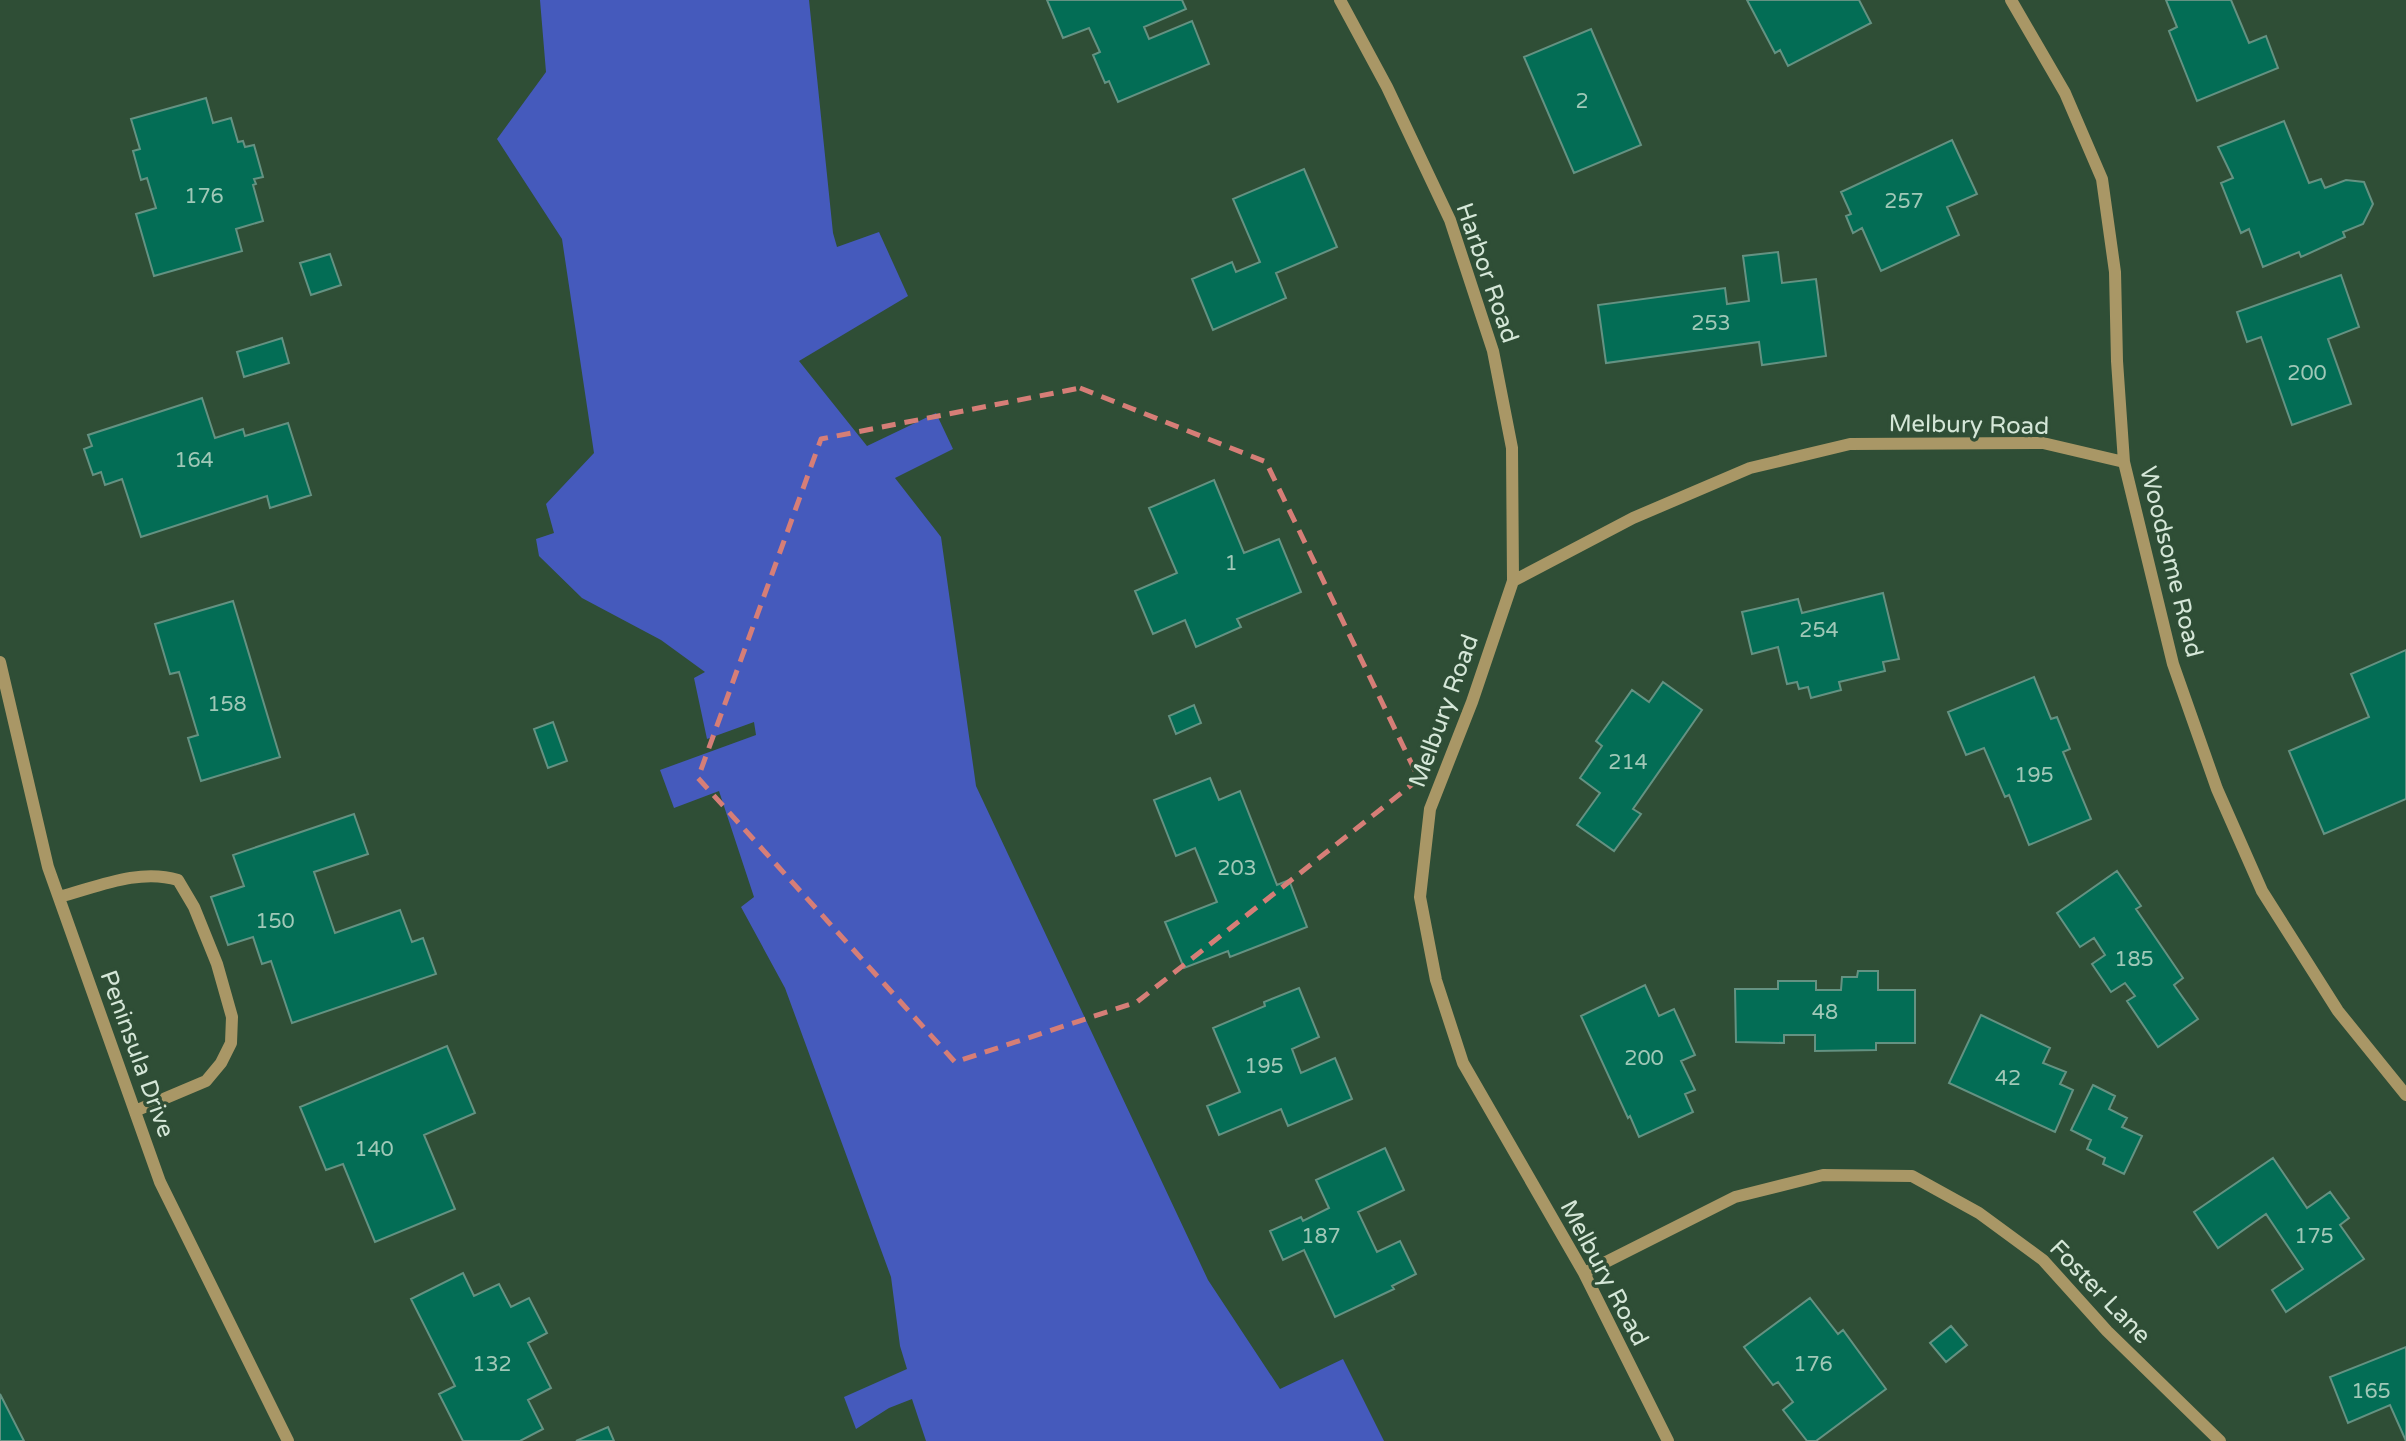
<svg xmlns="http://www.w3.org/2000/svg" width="2406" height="1441" font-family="'Varela Round',sans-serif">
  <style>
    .water { fill: #455abc }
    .building { fill: #036d55; stroke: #649282; stroke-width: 2 }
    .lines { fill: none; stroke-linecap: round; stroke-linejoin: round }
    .minor { stroke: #a99766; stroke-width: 12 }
    .marked { fill: none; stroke: #d67e77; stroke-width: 5; stroke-dasharray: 14 9; stroke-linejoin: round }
    .labels { text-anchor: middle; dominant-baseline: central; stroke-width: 7; stroke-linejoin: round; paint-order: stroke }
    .number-label { font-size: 21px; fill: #a0c8b7 }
    .street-label { font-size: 24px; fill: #d5e7d8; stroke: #2f4e36 }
  </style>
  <rect width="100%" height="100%" fill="#2f4e36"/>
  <path class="water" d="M540 0H809L833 233 837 247 879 232 908 296 799 361 867 446 936 413 953 449 895 478 941 537 976 786 1208 1280 1280 1389 1343 1359 1384 1441H926L912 1399 889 1408 856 1429 844 1397 907 1369 900 1346 891 1277 785 988 741 907 754 897 719 791 674 808 660 770 756 735 754 722 707 739 694 678 705 672 661 640 582 598 539 556 536 539 554 533 546 504 594 453 562 239 497 139 546 72Z"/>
  <path class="building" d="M1047 0H1182L1186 9 1144 27 1149 39 1192 21 1209 64 1118 102 1109 81 1105 83 1093 55 1100 52 1089 28 1063 38Z
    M1747 0H1859L1871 23 1788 66 1780 50 1775 53Z
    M2166 0H2231L2249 43 2266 36 2278 68 2197 101 2169 31 2177 27Z
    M1591 29 1641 145 1574 173 1524 57Z
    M206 98 213 123 231 118 238 142 243 141 245 147 254 145 263 177 254 179 256 184 253 185 263 221 236 229 242 251 154 276 136 214 156 208 147 178 141 180 133 151 140 149 131 119Z
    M2284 121 2309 183 2321 179 2325 188 2346 180 2364 182 2373 204 2363 224 2343 232 2345 237 2301 257 2299 252 2263 267 2249 229 2241 233 2221 183 2233 178 2218 147Z
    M1952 140 1977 194 1947 207 1959 235 1881 271 1862 228 1853 233 1846 216 1851 214 1841 192Z
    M1304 169 1337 247 1276 273 1286 298 1213 330 1192 279 1232 262 1236 272 1260 262 1233 199Z
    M1778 252 1782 283 1816 279 1826 356 1762 365 1759 342 1606 363 1598 305 1725 288 1727 304 1749 301 1743 256Z
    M330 254 341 285 311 295 300 263Z
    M2341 275 2359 327 2328 339 2351 404 2292 425 2261 337 2247 342 2237 312Z
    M282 338 289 363 244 377 237 352Z
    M202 398 215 438 243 429 245 436 288 423 311 495 270 508 267 496 141 537 122 479 105 485 101 472 93 475 84 449 92 446 88 435Z
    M1214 480 1244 553 1279 539 1301 592 1237 619 1241 627 1196 647 1185 620 1153 634 1135 591 1177 573 1149 508Z
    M1883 593 1899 659 1883 662 1885 671 1839 682 1841 690 1811 698 1808 687 1799 689 1797 682 1787 684 1778 647 1752 654 1742 612 1798 599 1802 613Z
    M233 601 280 757 201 781 188 738 198 735 179 672 170 674 155 624Z
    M2406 650V799L2324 834 2289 751 2369 717 2351 674Z
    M2034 677 2051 719 2057 717 2070 749 2063 752 2091 819 2029 845 2009 795 2005 797 1984 748 1966 755 1948 712Z
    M1663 682 1702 710 1633 809 1641 814 1614 851 1577 825 1600 793 1580 778 1602 746 1596 741 1632 690 1649 702Z
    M1194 705 1201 723 1176 734 1169 716Z
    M553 722 567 761 548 768 534 729Z
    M1210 778 1219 800 1240 791 1277 885 1289 880 1307 927 1230 957 1228 951 1184 968 1165 922 1217 902 1195 848 1176 856 1154 800Z
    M354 814 368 854 314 872 335 933 400 910 412 942 423 938 436 974 292 1023 271 961 262 964 253 937 228 945 211 897 244 886 233 855Z
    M2117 871 2141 906 2136 909 2183 978 2174 985 2198 1019 2158 1047 2127 1001 2135 996 2125 983 2111 992 2092 964 2105 955 2094 938 2080 947 2057 913Z
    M1858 971H1878V990H1915V1043H1876V1050L1815 1051V1035H1784V1043L1736 1042 1735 989H1778V981H1816V990H1841L1842 977H1857Z
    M1645 985 1659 1016 1674 1009 1695 1055 1681 1061 1695 1090 1685 1094 1693 1112 1639 1137 1630 1116 1628 1118 1581 1016Z
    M1299 988 1319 1037 1292 1049 1301 1073 1335 1058 1352 1099 1288 1126 1281 1109 1219 1135 1207 1106 1240 1092 1213 1028 1265 1006 1264 1002Z
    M1981 1015 2050 1048 2043 1063 2066 1072 2060 1084 2073 1090 2055 1132 1949 1083Z
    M447 1046 475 1113 424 1135 455 1209 375 1242 343 1164 326 1170 300 1107Z
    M2093 1085 2115 1096 2109 1109 2127 1118 2122 1127 2142 1136 2124 1174 2103 1164 2105 1158 2087 1149 2091 1140 2071 1130Z
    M1385 1148 1404 1190 1358 1212 1377 1252 1400 1241 1416 1274 1392 1286 1394 1289 1335 1317 1304 1250 1283 1260 1270 1231 1301 1217 1303 1221 1329 1208 1316 1180Z
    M2273 1158 2307 1208 2330 1192 2349 1218 2340 1225 2364 1259 2286 1312 2272 1290 2303 1269 2266 1214 2218 1248 2194 1212Z
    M463 1273 474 1296 499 1284 511 1307 529 1298 547 1333 528 1343 551 1388 528 1400 543 1429 520 1441H463L439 1394 455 1386 411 1299Z
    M1810 1298 1838 1334 1843 1330 1886 1389 1816 1441H1807L1783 1410 1793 1402 1778 1382 1773 1385 1744 1347Z
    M1951 1326 1967 1345 1946 1362 1930 1343Z
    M2406 1347V1441L2390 1405 2348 1423 2330 1377Z
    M0 1394 24 1441H0Z
    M608 1427 614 1441H576Z"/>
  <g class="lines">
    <path class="minor" d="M1340 0 1387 87 1450 220 1493 351 1512 448 1513 581
      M2011 0 2065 93 2102 179 2115 272 2117 361 2124 462 2173 664 2217 789 2262 891 2338 1011 2406 1095
      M0 662 48 867 160 1182 288 1441
      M59 897C97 887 139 868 178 880L194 907 217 964 232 1017 231 1043 221 1063 206 1081 135 1111
      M1584 1273 1735 1197 1823 1175 1912 1176 1979 1213 2043 1260 2107 1331 2220 1441
      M1668 1441 1584 1273 1463 1063 1436 980 1420 897 1430 809 1472 702 1513 581 1633 518 1750 468 1850 444 2043 443 2124 462"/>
  </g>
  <path class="marked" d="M1080 388 1266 462 1419 779 1137 1002 955 1062 698 778 821 439Z"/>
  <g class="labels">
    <g class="number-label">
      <text x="1582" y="101">2</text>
      <text x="204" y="196">176</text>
      <text x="1904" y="201">257</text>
      <text x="1711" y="323">253</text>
      <text x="2307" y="373">200</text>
      <text x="194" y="460">164</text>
      <text x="1231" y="563">1</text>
      <text x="1819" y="630">254</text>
      <text x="227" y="704">158</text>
      <text x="1628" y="762">214</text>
      <text x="2034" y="775">195</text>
      <text x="1237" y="868">203</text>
      <text x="275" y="921">150</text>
      <text x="2134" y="959">185</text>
      <text x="1825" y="1012">48</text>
      <text x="1644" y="1058">200</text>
      <text x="1264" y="1066">195</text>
      <text x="2008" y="1078">42</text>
      <text x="374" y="1149">140</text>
      <text x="1321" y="1236">187</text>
      <text x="2314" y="1236">175</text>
      <text x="492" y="1364">132</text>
      <text x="1813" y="1364">176</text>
      <text x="2371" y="1391">165</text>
    </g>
    <g class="street-label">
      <text transform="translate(1487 273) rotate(71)">Harbor Road</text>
      <text transform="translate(1969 425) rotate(1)">Melbury Road</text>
      <text transform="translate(2171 562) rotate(76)">Woodsome Road</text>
      <text transform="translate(1444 711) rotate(-70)">Melbury Road</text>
      <text transform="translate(137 1054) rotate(70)">Peninsula Drive</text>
      <text transform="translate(1604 1273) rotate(62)">Melbury Road</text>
      <text transform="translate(2100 1292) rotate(46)">Foster Lane</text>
    </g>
  </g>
</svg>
